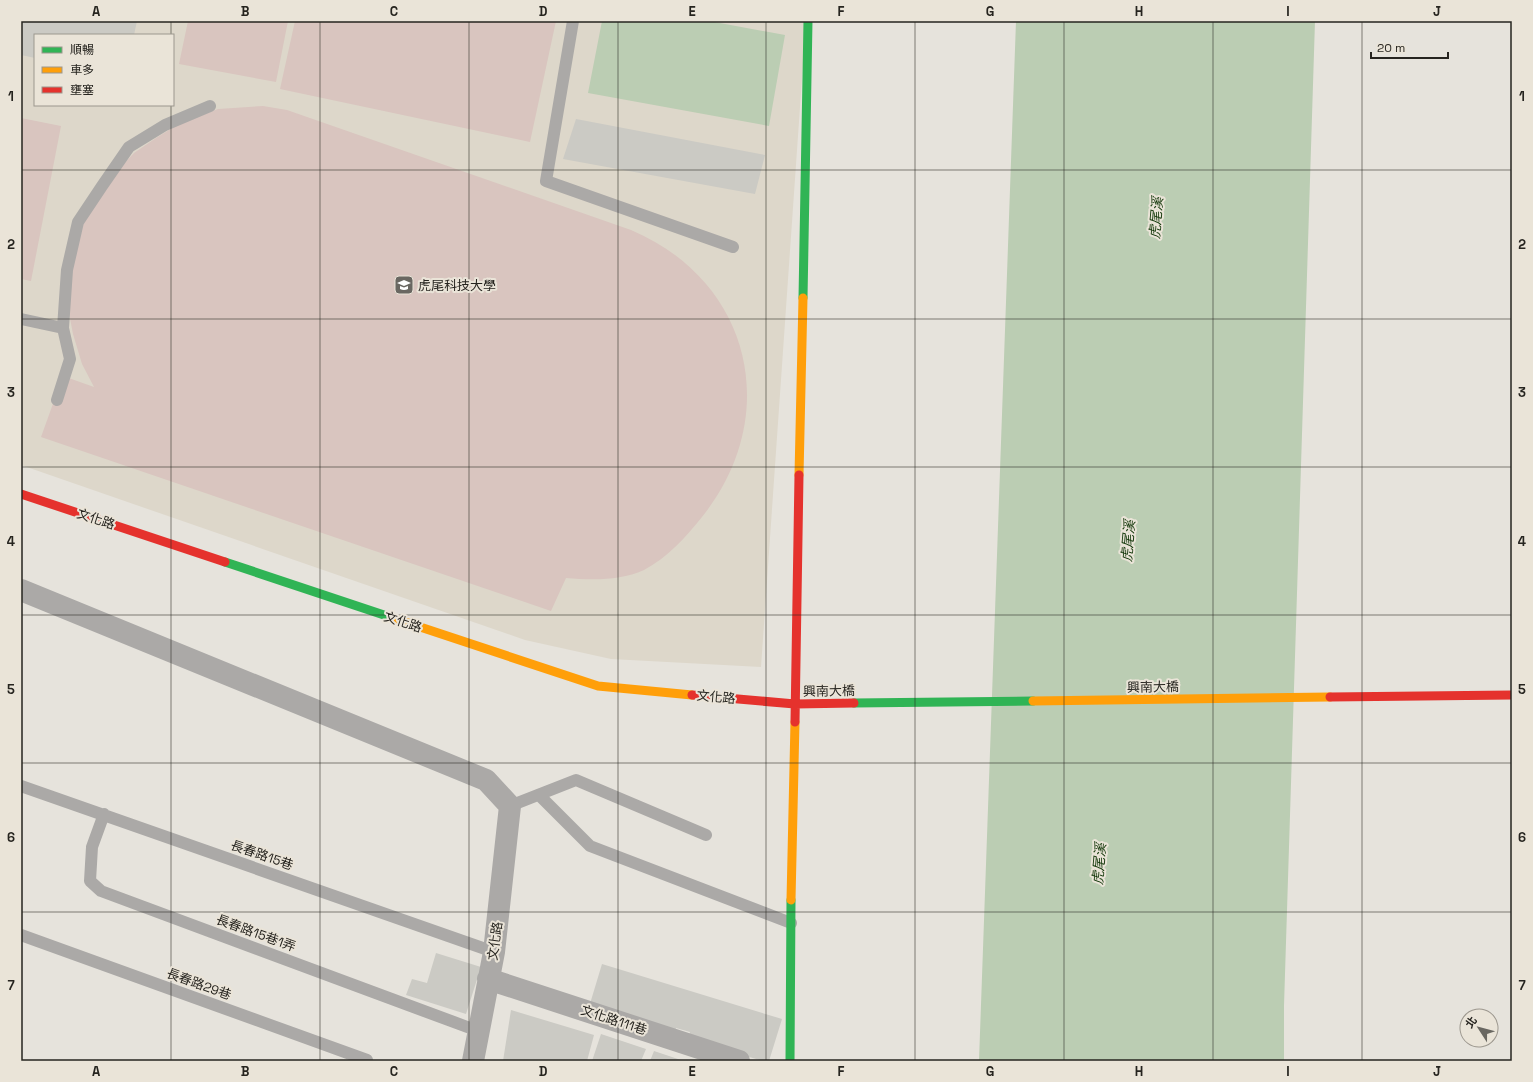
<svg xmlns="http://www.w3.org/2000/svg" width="1533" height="1082" font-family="'Space Grotesk','Noto Sans TC',sans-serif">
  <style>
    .built { fill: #ddd7ca; fill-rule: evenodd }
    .green { fill: #d9c5bf }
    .water { fill: #bbcdb3 }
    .building { fill: #cbcac4 }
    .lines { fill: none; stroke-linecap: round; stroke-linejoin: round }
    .lane { stroke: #aba9a7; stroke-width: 12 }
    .street { stroke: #aba9a7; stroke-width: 22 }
    .fast { stroke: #30b455; stroke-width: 9 }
    .slow { stroke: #ff9f0a; stroke-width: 9 }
    .jam { stroke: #e5322d; stroke-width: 9 }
    .grid { fill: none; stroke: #26241f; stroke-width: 1; stroke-opacity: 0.55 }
    .labels { text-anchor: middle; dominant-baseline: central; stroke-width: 4; stroke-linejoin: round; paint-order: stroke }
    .poi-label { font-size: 13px; fill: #26241f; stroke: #eae4d8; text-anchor: start }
    .street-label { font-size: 13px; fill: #26241f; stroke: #eae4d8 }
    .water-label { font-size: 14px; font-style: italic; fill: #113608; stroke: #eae4d8 }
    .neatline { fill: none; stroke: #26241f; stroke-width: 1.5 }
    .grid-label { font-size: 13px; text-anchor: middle; font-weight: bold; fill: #26241f }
  </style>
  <rect width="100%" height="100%" fill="#e6e3dc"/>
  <path class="built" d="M21 21H806L761 667 611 659 525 640 21 465ZM35 35H173V105H35Z"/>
  <path class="green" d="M188 21H288L276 82 179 64Z
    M295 21H556L530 142 280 89Z
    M263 106 287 110 631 230C752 281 783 416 702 517 686 537 667 558 644 570 620 581 592 580 566 578L551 611 41 437 63 376 94 387 82 364 73 334 67 303 68 273 84 218 116 172 134 153 156 138 177 125 218 109Z
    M21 118 61 126 31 281 21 279Z"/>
  <path class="water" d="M602 21H709L785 35 769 126 588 93Z
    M1016 21H1315L1284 1006V1061H979Z"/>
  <path class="building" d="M21 21H137L134 35H35V58L21 55Z
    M576 119 765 155 755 194 563 159Z
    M436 953 481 967 466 1014 406 995 412 979 427 983Z
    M602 964 782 1019 769 1061H763L688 1039 690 1032 676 1028 675 1033 589 1007Z
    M511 1010 594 1035 587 1061H503Z
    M601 1034 646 1049 641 1061H592Z
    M654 1051 684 1061H650Z"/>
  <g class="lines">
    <path class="lane" d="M573 21 546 181 733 247
      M21 319 63 328 70 359 57 400
      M63 328 67 270 78 222 102 186 129 147 165 125 210 106
      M21 786 494 952
      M539 795 590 846 791 923
      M510 806 576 780 706 835
      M104 814 92 847 90 881 101 891 478 1031
      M21 935 367 1060"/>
    <path class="street" d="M21 590 486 780 510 806 494 952 473 1061
      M488 979 739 1061"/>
    <path class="fast" d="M803 298 808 21
      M225 562 393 618
      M854 703 1033 701
      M790 1061 791 900"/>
    <path class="slow" d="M799 475 803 298
      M393 618 598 686 692 695
      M1033 701 1330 697
      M791 900 795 722"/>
    <path class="jam" d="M21 494 225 562
      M692 695 795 704 854 703
      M1330 697 1512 695
      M795 722 799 475"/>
  </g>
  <path class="grid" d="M171 21V35M320 21V1061M469 21V1061M618 21V1061M766 21V1061M915 21V1061M1064 21V1061M1213 21V1061M1362 21V1061M171 105V1061M21 170H1512M21 319H1512M21 467H1512M21 615H1512M21 763H1512M21 912H1512"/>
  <defs>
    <g id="university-square" transform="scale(1)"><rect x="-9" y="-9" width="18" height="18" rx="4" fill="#696761" stroke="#eae4d8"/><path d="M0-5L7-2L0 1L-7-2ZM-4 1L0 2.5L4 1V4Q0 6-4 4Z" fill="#fff"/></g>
  </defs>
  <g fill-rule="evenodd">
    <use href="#university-square" x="404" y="285"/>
  </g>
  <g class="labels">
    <g class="poi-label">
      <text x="418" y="285">虎尾科技大學</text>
    </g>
    <g class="street-label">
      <text transform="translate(96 519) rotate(18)">文化路</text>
      <text transform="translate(403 622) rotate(18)">文化路</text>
      <text transform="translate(1153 687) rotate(-1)">興南大橋</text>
      <text transform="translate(829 691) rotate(-1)">興南大橋</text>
      <text transform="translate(716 697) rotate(5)">文化路</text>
      <text transform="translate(262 855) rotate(19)">長春路15巷</text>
      <text transform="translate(256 933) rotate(20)">長春路15巷1弄</text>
      <text transform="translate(495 941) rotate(-82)">文化路</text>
      <text transform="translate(199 984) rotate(20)">長春路29巷</text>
      <text transform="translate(614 1020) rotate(18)">文化路111巷</text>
    </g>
    <g class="water-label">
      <text transform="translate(1156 218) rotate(-85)">虎尾溪</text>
      <text transform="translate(1128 541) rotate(-85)">虎尾溪</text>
      <text transform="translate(1099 864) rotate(-85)">虎尾溪</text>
    </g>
  </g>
  <rect width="1533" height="1082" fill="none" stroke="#eae4d8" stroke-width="44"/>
  <rect x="34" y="34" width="140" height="72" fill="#eae4d8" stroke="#9c978e"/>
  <rect x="42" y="47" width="20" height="6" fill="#30b455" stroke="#9c978e"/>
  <text x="70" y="54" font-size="12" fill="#26241f">順暢</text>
  <rect x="42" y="67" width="20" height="6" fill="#ff9f0a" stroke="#9c978e"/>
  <text x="70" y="74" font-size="12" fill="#26241f">車多</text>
  <rect x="42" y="87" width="20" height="6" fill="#e5322d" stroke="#9c978e"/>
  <text x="70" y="94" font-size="12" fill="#26241f">壅塞</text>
  <g transform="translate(1479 1028) rotate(306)"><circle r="19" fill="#eae4d8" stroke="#9c978e"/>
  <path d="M0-3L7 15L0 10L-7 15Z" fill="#696761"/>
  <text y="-6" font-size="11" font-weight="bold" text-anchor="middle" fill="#26241f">北</text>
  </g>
  <path d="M1371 52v6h77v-6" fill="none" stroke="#26241f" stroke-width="2"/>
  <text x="1377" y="52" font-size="12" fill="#26241f" stroke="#eae4d8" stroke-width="3" paint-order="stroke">20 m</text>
  <rect x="22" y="22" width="1489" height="1038" class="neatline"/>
  <g class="grid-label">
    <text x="96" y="16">A</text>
    <text x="245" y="16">B</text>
    <text x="394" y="16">C</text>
    <text x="543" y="16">D</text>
    <text x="692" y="16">E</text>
    <text x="841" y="16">F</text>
    <text x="990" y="16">G</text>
    <text x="1139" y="16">H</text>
    <text x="1288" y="16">I</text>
    <text x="1437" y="16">J</text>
    <text x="11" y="101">1</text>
    <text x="1522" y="101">1</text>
    <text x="11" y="249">2</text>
    <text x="1522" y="249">2</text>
    <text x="11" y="397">3</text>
    <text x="1522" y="397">3</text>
    <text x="11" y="546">4</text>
    <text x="1522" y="546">4</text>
    <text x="11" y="694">5</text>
    <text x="1522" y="694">5</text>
    <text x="11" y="842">6</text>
    <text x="1522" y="842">6</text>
    <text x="11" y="990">7</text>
    <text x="1522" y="990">7</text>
    <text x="96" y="1076">A</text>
    <text x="245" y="1076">B</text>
    <text x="394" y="1076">C</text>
    <text x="543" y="1076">D</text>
    <text x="692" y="1076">E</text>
    <text x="841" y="1076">F</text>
    <text x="990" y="1076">G</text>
    <text x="1139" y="1076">H</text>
    <text x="1288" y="1076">I</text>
    <text x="1437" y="1076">J</text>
  </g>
</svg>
